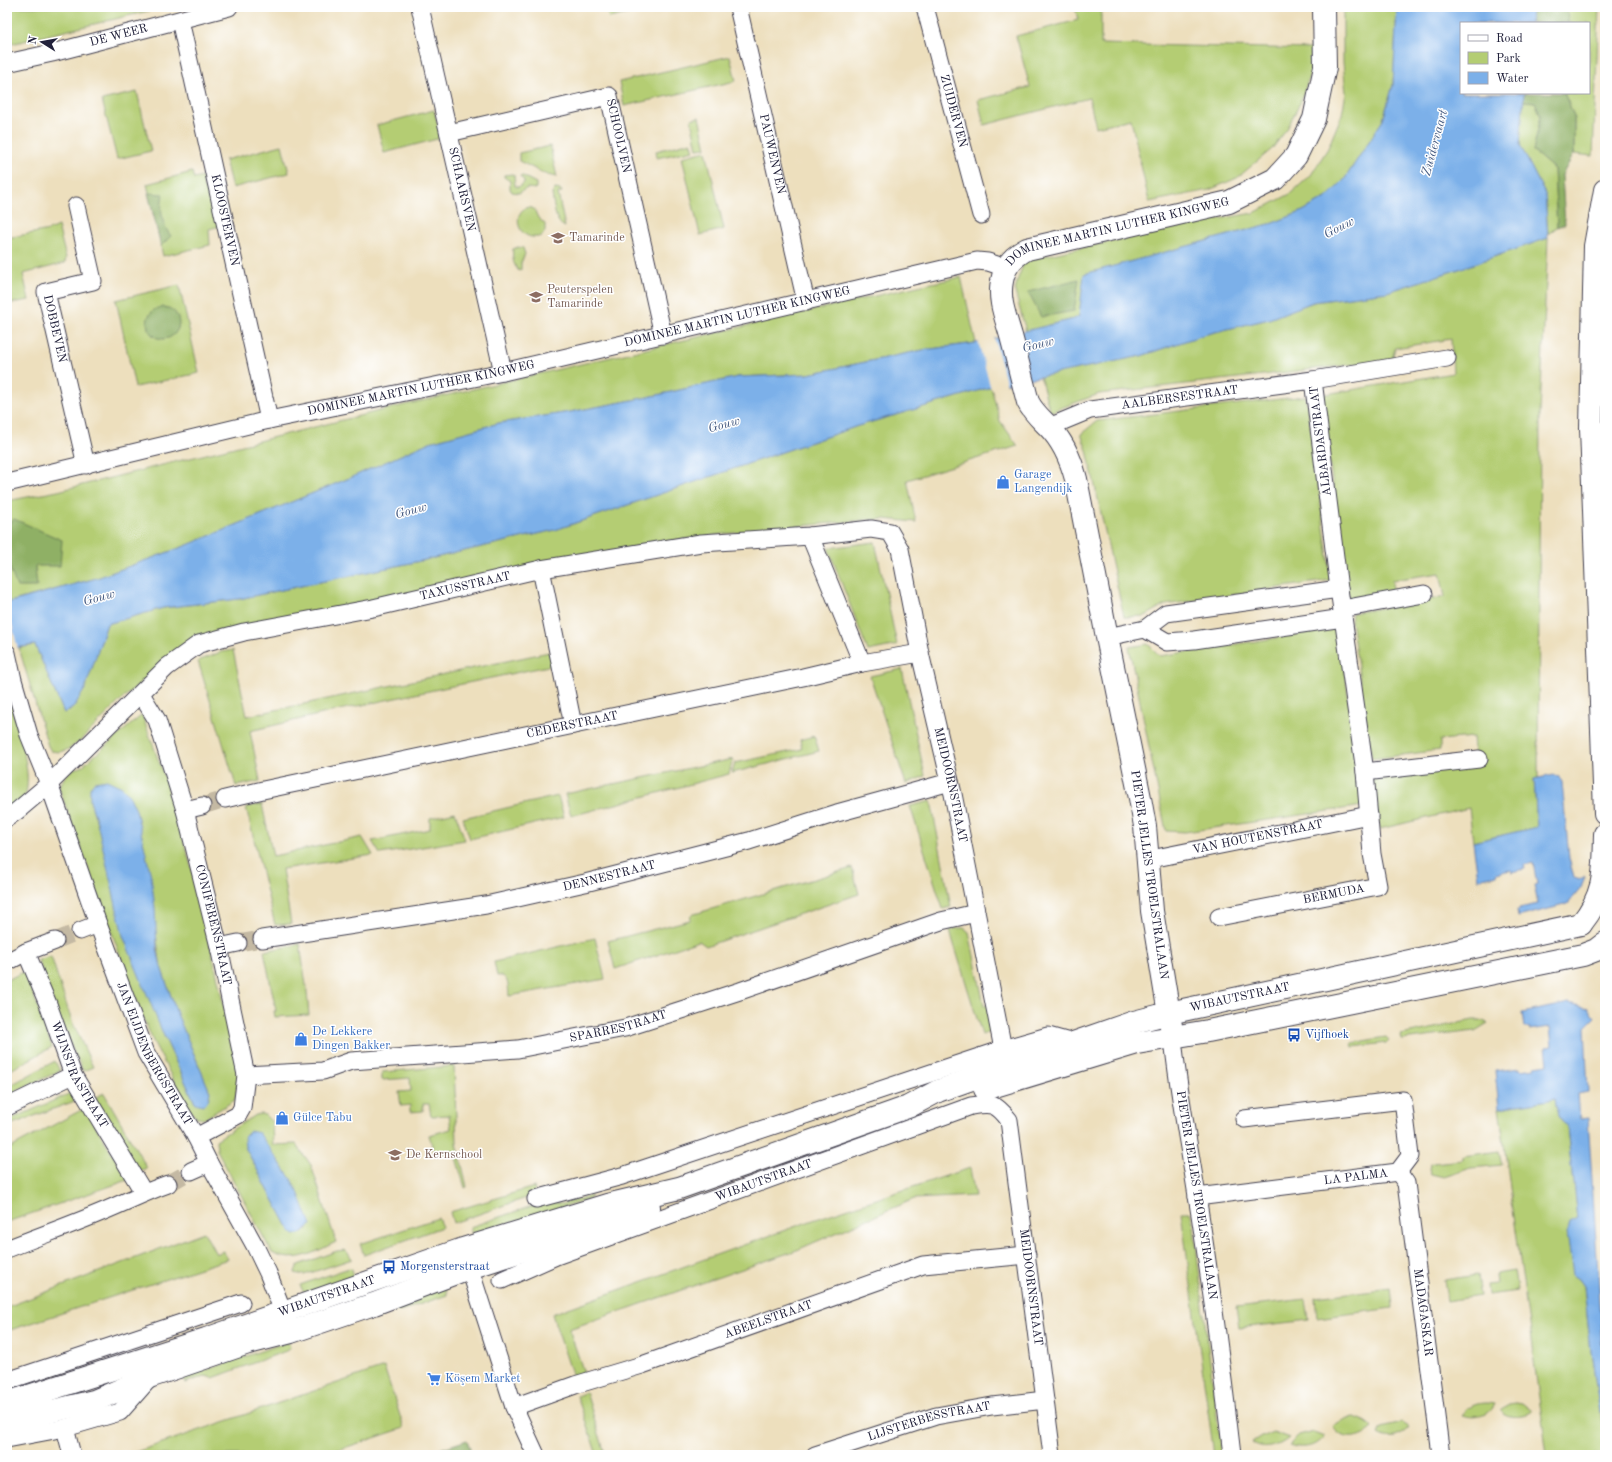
<svg xmlns="http://www.w3.org/2000/svg" width="1612" height="1462" font-family="'Old Standard TT',serif">
  <style>
    .green { fill: #b4cd73; stroke: #6b7857; fill-rule: evenodd }
    .forest { fill: #8fb065; stroke: #586950 }
    .water { fill: #7cb0e9; stroke: #4f6992 }
    .pier { fill: #eddfbd }
    .lines { fill: none; stroke-linecap: round; stroke-linejoin: round }
    .street-tunnel { stroke: #c4b9a3; stroke-width: 17; stroke-dasharray: 17 8; stroke-linecap: butt }
    .street-casing { stroke: #403e4e; stroke-width: 19 }
    .secondary-casing { stroke: #403e4e; stroke-width: 24 }
    .primary-casing { stroke: #403e4e; stroke-width: 24 }
    .street { stroke: #fff; stroke-width: 17 }
    .secondary { stroke: #fff; stroke-width: 22 }
    .primary { stroke: #fff; stroke-width: 22 }
    .labels { text-anchor: middle; dominant-baseline: central; stroke-width: 3; stroke-linejoin: round; paint-order: stroke }
    .street-label { font-size: 12px; fill: #22223b; stroke: #fff }
    .education-label { font-size: 12px; fill: #785e54; stroke: #fff; text-anchor: start }
    .shop-label { font-size: 12px; fill: #366cbe; stroke: #fff; text-anchor: start }
    .transit-label { font-size: 12px; fill: #164399; stroke: #fff; text-anchor: start }
    .water-label { font-size: 13px; font-style: italic; fill: #465b81; stroke: #fff }
  </style>
  <rect width="100%" height="100%" fill="#fff"/>
  <filter id="ink" filterUnits="userSpaceOnUse"><feTurbulence type="fractalNoise" baseFrequency=".025" numOctaves="2"/><feDisplacementMap in="SourceGraphic" scale="8" xChannelSelector="R" yChannelSelector="G"/><feConvolveMatrix kernelMatrix="1 2 1 2 8 2 1 2 1" color-interpolation-filters="sRGB"/></filter>
  <filter id="wash" filterUnits="userSpaceOnUse"><feTurbulence type="fractalNoise" baseFrequency=".012" numOctaves="4" result="noise"/><feDisplacementMap in="SourceGraphic" scale="16" xChannelSelector="R" yChannelSelector="G"/><feGaussianBlur stdDeviation="0.9" result="paint"/><feColorMatrix in="noise" values="0 0 0 0 0 0 0 0 0 0 0 0 0 0 0 0 0 1.4 0 .05"/><feComposite in="paint" operator="in"/></filter>
  <g filter="url(#wash)">
    <rect width="100%" height="100%" fill="#eddfbd"/>
    <path class="green" d="M7 7H165L7 45Z
      M606 7H660L609 18Z
      M1075 7H1101V44L1312 49 1311 71 1301 101 1287 129 1272 149 1237 178 1209 190 1149 202 1131 119 1096 127 1089 98 984 125 978 100 1030 87 1016 36 1078 20Z
      M1343 7H1397L1393 85 1383 120 1344 180 1326 198 1301 212 1273 223 1085 274 1079 316 1074 319 1026 331 1015 292 1017 281 1025 260 1206 221 1254 213 1290 194 1311 175 1328 148 1342 114 1346 93 1343 62Z
      M1567 7H1599L1593 156 1574 154V116L1564 93H1589V23H1568Z
      M730 56 736 81 624 106 619 82Z
      M137 92 151 151 117 159 102 100Z
      M1523 101H1535L1541 116 1533 151 1554 169 1557 227 1548 234 1545 194 1520 145Z
      M434 110 441 138 384 153 377 125Z
      M699 117 706 148 697 149 691 119Z
      M691 142 694 150 657 158 656 151Z
      M282 145 289 173 232 188 225 160Z
      M550 146 557 177 547 175 519 161V153Z
      M706 151 724 229 700 235 682 157Z
      M192 172 194 179 202 177 204 189 212 188 220 226 209 229 210 245 163 256 147 184Z
      M512 174 514 175 515 186 519 187 524 183V181L520 176 521 175 536 183V189L527 188 519 193 512 192 510 189V181L504 177V175Z
      M555 189 561 190 562 192 558 193 565 227C554 223 554 204 552 194Z
      M529 207 534 209 538 218 545 224V231L542 236C516 244 511 210 529 207Z
      M58 226 66 258 65 263 23 274 29 300 7 304V238L49 230Z
      M1548 238 1540 414 1538 778 1534 779 1537 827 1473 842 1469 808 1380 829 1372 777 1475 761 1473 737 1440 740V750L1372 759 1351 621 1352 613 1445 597 1440 573 1392 580 1393 593 1349 599 1320 395 1453 373 1451 339 1395 348 1392 360 1099 394 1050 412 1040 376 1141 356 1202 335 1269 319 1313 302 1387 292 1459 269Z
      M518 247 523 248 525 254 521 263V270L519 271C513 265 512 257 513 249Z
      M961 277 976 343 923 350 808 374 738 377 648 397 570 412 499 423 430 442 352 477 185 546 97 578 9 602 7 592V501L58 491 387 409 918 286Z
      M179 285 199 373 135 387 116 300Z
      M991 387 1000 421 1018 446 907 480 916 522 884 519 864 520 757 530 653 543 174 654 123 698 80 741 69 749 59 752 51 751 48 746 19 648 35 645 64 713 73 708 85 689 107 624 163 608 239 599 425 560 555 530 858 426Z
      M1305 396 1308 409 1331 580 1165 605 1145 616 1124 617 1087 450 1081 434 1097 421Z
      M875 542 897 645 868 651 828 548Z
      M1334 629 1340 636 1363 806 1185 832 1166 831 1129 647 1148 644 1160 656Z
      M233 650 247 716 549 652 553 665 348 708 250 731 260 781 236 786 198 661 221 652Z
      M902 669 925 776 906 784 870 676Z
      M10 700C16 723 35 778 24 798 21 803 12 807 7 811V788L9 786 7 780V701Z
      M142 715 165 778 198 890 239 1074 235 1100 204 1119C195 1119 192 1113 187 1106L153 1041 140 1010 59 788C64 777 68 769 81 767ZM90 801 136 810 142 839 161 967 177 1014 210 1092 195 1103 164 1036Z
      M814 736 819 751 732 773 735 763 802 749 800 740Z
      M733 759 729 774 571 816 565 794Z
      M558 796 564 817 470 839 463 818Z
      M931 801 951 907 943 909 910 806Z
      M262 804 273 856 362 837 373 855 282 869 291 924 275 925 246 807Z
      M455 812 465 840 380 854 372 841 430 829V818Z
      M852 868 859 894 706 946 699 941 615 969 608 941 690 920 691 915Z
      M958 928H964L969 932 984 1005H989L994 1031 982 1035 953 941 950 930Z
      M595 938 605 979 509 996C508 986 509 974 497 976L494 962Z
      M300 944 307 992 309 1015 275 1017 274 1011H276L264 951Z
      M51 956 71 1019 93 1067 83 1071 61 1025 38 960Z
      M25 971 52 1047 7 1072V980Z
      M1473 1020H1480L1488 1023 1475 1031 1402 1040 1401 1035Z
      M1386 1037 1389 1040 1386 1043 1353 1047 1352 1043Z
      M55 1061 60 1071 7 1095V1087Z
      M454 1066 457 1143 467 1187 465 1188 454 1151 435 1156 429 1135 451 1129 449 1115 431 1116 429 1104H423V1111L410 1112V1105L401 1106 399 1092 411 1091 410 1078 382 1080V1072Z
      M71 1093 75 1101 7 1126V1121Z
      M104 1093 147 1168 136 1172 94 1098Z
      M1555 1099 1558 1115 1567 1127 1577 1219 1579 1279 1584 1286 1591 1352 1605 1443V1455H1547L1499 1108Z
      M85 1108 128 1180 7 1222V1150Z
      M261 1114 265 1115 272 1122 273 1145 296 1144 311 1165 336 1242C315 1252 295 1265 272 1253L217 1150 216 1140 255 1115ZM245 1147 269 1148C290 1175 302 1195 308 1229L299 1234 288 1227Z
      M1499 1151 1502 1165 1471 1168 1444 1177 1431 1174 1429 1169 1430 1165 1433 1163 1463 1160V1156Z
      M970 1168 975 1196 914 1199 797 1250 569 1329 584 1373 573 1377 552 1314 816 1219Z
      M534 1187 535 1190 532 1196 453 1223 450 1212Z
      M589 1196 592 1197 588 1200 472 1234 470 1227 547 1201 562 1204Z
      M1181 1212H1190L1194 1226 1203 1307 1222 1455H1214Z
      M438 1218 442 1227 364 1255 360 1244Z
      M204 1232 216 1254 223 1251 228 1259 7 1331V1307Z
      M345 1250 349 1254 352 1259 304 1275 295 1273 298 1265 337 1251Z
      M349 1268 352 1269 354 1277 304 1293 300 1285Z
      M1514 1271 1517 1291 1488 1295 1487 1284 1497 1283 1496 1274Z
      M1477 1275 1480 1296 1447 1301 1444 1280Z
      M446 1287 447 1295 398 1312 390 1306Z
      M1391 1288 1393 1308 1317 1318 1315 1297Z
      M1306 1299 1309 1320 1239 1328 1236 1307Z
      M287 1342 289 1343 290 1348 286 1351 213 1378 205 1376 185 1383 183 1378Z
      M384 1367 404 1428 323 1455H127Z
      M586 1392 604 1450 606 1455H597L577 1396Z
      M1487 1403 1494 1404C1488 1417 1475 1419 1462 1415 1469 1406 1476 1403 1487 1403Z
      M1516 1403 1522 1404 1532 1412C1523 1418 1507 1419 1500 1409L1509 1404Z
      M1354 1417C1362 1420 1368 1421 1373 1428 1361 1439 1343 1442 1333 1427L1347 1418Z
      M1401 1423 1410 1427C1402 1437 1389 1441 1378 1434L1381 1428Z
      M1273 1432 1289 1438C1280 1446 1263 1452 1252 1443L1261 1437Z
      M1314 1432 1324 1436C1315 1448 1303 1449 1289 1445L1299 1436Z"/>
    <path class="forest" d="M1532 7H1567L1568 23H1531Z
      M1524 93H1564L1574 116V154L1562 175 1565 224 1557 227 1554 169 1533 151 1541 116 1535 102 1523 101Z
      M148 193 163 194C160 209 161 224 171 236L161 246Z
      M1079 279 1074 311 1041 317 1028 292Z
      M147 323a16 16 0 1 1 32 0a16 16 0 1 1-32 0Z
      M14 519 62 540 60 566H35L37 587H17L7 561V525Z
      M467 1440 472 1455H422Z"/>
    <path class="water" d="M1397 7H1532L1531 23H1461V93H1524L1520 145 1545 194 1548 238 1459 269 1387 292 1313 302 1269 319 1203 335 1141 356 991 387 858 426 555 530 425 560 239 599 163 608 107 624 85 689 73 708 64 713 35 645 7 649V603L97 578 185 546 352 477 430 442 499 423 570 412 648 397 738 377 808 374 923 350 976 343 1074 319 1079 316 1084 274 1273 223 1301 212 1326 198 1344 180 1383 120 1393 85Z
      M1553 775 1559 777 1562 782 1569 858 1574 878 1579 880 1585 876 1581 888 1568 904 1518 917 1517 910H1520L1519 908 1538 904 1534 885 1537 884 1533 863 1524 865 1525 869 1512 872 1511 870 1496 873V875L1478 879 1473 842 1537 827 1534 779Z
      M107 780 122 787 130 797 136 810 151 876 155 908 157 948 161 967 177 1014 210 1092 208 1101 203 1105 195 1103 164 1036 123 936 97 822 90 801V788L94 782Z
      M1569 1003 1588 1008 1595 1017 1585 1027 1588 1092 1578 1094 1580 1119 1588 1118 1605 1380V1412L1600 1413 1591 1352 1584 1286 1579 1279 1573 1275 1567 1232 1569 1223 1577 1219 1567 1127 1558 1115 1555 1099 1499 1108 1495 1071 1520 1068V1070L1535 1068V1066L1548 1064 1546 1047 1552 1046 1550 1027 1530 1030V1028H1524L1522 1013Z
      M250 1131 259 1133 291 1179 298 1192 311 1225 299 1234 294 1235 288 1227 245 1147 244 1137Z"/>
    <path class="pier" d="M994 337 1007 386 991 389 978 341Z
      M7 603 18 650 7 651Z"/>
  </g>
  <g filter="url(#ink)">
    <g class="lines">
      <path class="street-tunnel" d="M202 806 225 799
        M55 941 80 931
        M238 943 262 939
        M168 1184 191 1171"/>
      <g class="street-casing">
        <g id="street">
          <path id="s1" d="M420 7 503 372"/>
          <path id="s2" d="M738 7 806 302"/>
          <path id="s3" d="M925 7 981 215"/>
          <path id="s4" d="M180 20 269 420"/>
          <path id="s5" d="M7 63 52 53 229 7"/>
          <path id="s6" d="M449 133 609 96 663 335"/>
          <path id="s7" d="M76 206 93 281 46 292 86 465"/>
          <path id="s8" d="M1049 427 1090 410 1313 380"/>
          <path id="s9" d="M7 483 269 420 503 372 977 261 988 262 1006 268"/>
          <path d="M810 536 862 663"/>
          <path d="M541 569 573 725"/>
          <path d="M1342 609 1424 594"/>
          <path d="M1145 629 1167 642 1194 640 1343 618"/>
          <path d="M1107 637 1145 629 1166 613 1339 589"/>
          <path id="s10" d="M7 653 13 680 29 735 49 784 98 924 146 1053 196 1137 209 1163 255 1246 268 1273 287 1322"/>
          <path id="s11" d="M141 694 157 720 185 810 219 947 246 1075 242 1108 238 1115 196 1137"/>
          <path d="M1365 772 1479 759"/>
          <path id="s12" d="M225 799 263 790 803 677 862 663 920 653"/>
          <path d="M185 810 202 806"/>
          <path id="s13" d="M7 818 17 811 49 784 167 667 199 644 244 632 373 608 541 569 701 543 810 536 871 529 890 532 900 549 920 653 953 794 1003 1049"/>
          <path id="s14" d="M1146 860 1369 815"/>
          <path id="s15" d="M1219 917 1378 886 1372 854 1365 772 1339 589 1313 380 1447 358"/>
          <path d="M80 931 98 924"/>
          <path id="s16" d="M262 939 486 905 585 883 749 841 837 813 950 782"/>
          <path d="M219 947 238 943"/>
          <path id="s17" d="M26 952 48 1004 73 1075 144 1193"/>
          <path d="M7 962 26 952 55 941"/>
          <path id="s18" d="M1173 1038C1178 1091 1189 1144 1197 1196 1211 1282 1222 1369 1232 1455"/>
          <path id="s19" d="M246 1075 323 1071 351 1061 518 1049 625 1028 740 991 941 921 976 913"/>
          <path d="M7 1107 73 1075"/>
          <path d="M191 1171 209 1163"/>
          <path id="s20" d="M1398 1172 1406 1183 1441 1455"/>
          <path id="s21" d="M1197 1197 1398 1172 1410 1156 1403 1100 1244 1119"/>
          <path d="M536 1199 622 1176 1003 1049 1048 1036 1073 1043"/>
          <path d="M7 1249C42 1235 77 1223 111 1208 130 1200 148 1191 168 1184"/>
          <path d="M466 1257 514 1407 536 1455"/>
          <path id="s22" d="M502 1280 556 1256 971 1106C992 1103 996 1103 1009 1120L1052 1455"/>
          <path d="M7 1381 241 1303"/>
          <path id="s23" d="M514 1407 575 1385 642 1365 923 1265 1027 1255"/>
          <path d="M65 1428 72 1455"/>
          <path d="M7 1439 65 1428 120 1412 150 1378"/>
          <path id="s24" d="M815 1455 936 1416 992 1406 1045 1400"/>
        </g>
      </g>
      <g class="secondary-casing">
        <g id="secondary">
          <path id="s25" d="M1173 1038 1152 911 1145 826 1140 798 1107 637 1076 479C1071 460 1062 440 1048 426 1040 418 1033 412 1028 402 1022 380 1017 358 1011 336 1006 318 998 300 1002 281 1004 266 1014 256 1027 249L1229 202 1275 179 1296 156 1314 119 1325 67 1324 7"/>
          <path d="M985 1089 1137 1043 1208 1031 1583 955 1596 950 1605 943"/>
          <path id="s26" d="M7 1403 206 1339 463 1249 607 1205 679 1188 908 1107 938 1091 1073 1043 1134 1022 1169 1013 1581 924"/>
          <path d="M7 1422 94 1401 152 1376 248 1343 291 1332 374 1304 469 1268 641 1212 649 1207"/>
        </g>
      </g>
      <g class="primary-casing">
        <path id="primary" d="M1605 190 1595 246 1591 428 1605 813
          M1581 924C1606 893 1604 871 1605 834"/>
      </g>
      <use href="#street" class="street"/>
      <use href="#secondary" class="secondary"/>
      <use href="#primary" class="primary"/>
    </g>
  </g>
  <defs>
    <g id="school-bare" transform="scale(1.08)"><path d="M0-5L7-2L0 1L-7-2ZM-4 1L0 2.5L4 1V4Q0 6-4 4Z" fill="#8d6e63" stroke="#fff" stroke-width="2.5" paint-order="stroke"/></g>
    <g id="shop-bare" transform="scale(1.08)"><path d="M-5-2.5h2.3a2.7 3.5 0 0 1 5.4 0H5L5.5 6h-11ZM-1.5-2.5h3a1.5 2.3 0 0 0-3 0Z" fill="#3f7fe0" stroke="#fff" stroke-width="2.5" paint-order="stroke"/></g>
    <g id="bus-bare" transform="scale(1.08)"><path d="M-5-6H5V4H4V6H2V4H-2V6H-4V4H-5ZM-3.5-4V0h7V-4ZM-3.5 1.2v1.5H-2V1.2ZM2 1.2v1.5H3.5V1.2Z" fill="#1a4fb4" stroke="#fff" stroke-width="2.5" paint-order="stroke"/></g>
    <g id="supermarket-bare" transform="scale(1.08)"><path d="M-6-5.5h2.5l.6 2H6L4.5 2H-2.5L-4.4-4H-6ZM-1.5 3.2a1.3 1.3 0 1 0 .1 0ZM3 3.2a1.3 1.3 0 1 0 .1 0Z" fill="#3f7fe0" stroke="#fff" stroke-width="2.5" paint-order="stroke"/></g>
  </defs>
  <g fill-rule="evenodd">
    <use href="#school-bare" x="558" y="238"/>
    <use href="#school-bare" x="536" y="297"/>
    <use href="#shop-bare" x="1003" y="482"/>
    <use href="#bus-bare" x="1294" y="1035"/>
    <use href="#shop-bare" x="301" y="1039"/>
    <use href="#shop-bare" x="282" y="1118"/>
    <use href="#school-bare" x="395" y="1155"/>
    <use href="#bus-bare" x="389" y="1267"/>
    <use href="#supermarket-bare" x="434" y="1379"/>
  </g>
  <g class="labels">
    <g class="street-label">
      <text stroke="none"><textPath href="#s5" startOffset="115">DE WEER</textPath></text>
      <text stroke="none"><textPath href="#s3" startOffset="108">ZUIDERVEN</textPath></text>
      <text stroke="none"><textPath href="#s6" startOffset="205">SCHOOLVEN</textPath></text>
      <text stroke="none"><textPath href="#s2" startOffset="151">PAUWENVEN</textPath></text>
      <text stroke="none"><textPath href="#s1" startOffset="187">SCHAARSVEN</textPath></text>
      <text stroke="none"><textPath href="#s4" startOffset="205">KLOOSTERVEN</textPath></text>
      <text stroke="none"><textPath href="#s25" startOffset="918">DOMINEE MARTIN LUTHER KINGWEG</textPath></text>
      <text stroke="none"><textPath href="#s9" startOffset="749">DOMINEE MARTIN LUTHER KINGWEG</textPath></text>
      <text stroke="none"><textPath href="#s7" startOffset="163">DOBBEVEN</textPath></text>
      <text stroke="none"><textPath href="#s9" startOffset="425">DOMINEE MARTIN LUTHER KINGWEG</textPath></text>
      <text stroke="none"><textPath href="#s8" startOffset="135">AALBERSESTRAAT</textPath></text>
      <text transform="translate(1321 441) rotate(-97)">ALBARDASTRAAT</text>
      <text stroke="none"><textPath href="#s13" startOffset="532">TAXUSSTRAAT</textPath></text>
      <text stroke="none"><textPath href="#s12" startOffset="355">CEDERSTRAAT</textPath></text>
      <text stroke="none"><textPath href="#s13" startOffset="1223">MEIDOORNSTRAAT</textPath></text>
      <text stroke="none"><textPath href="#s14" startOffset="114">VAN HOUTENSTRAAT</textPath></text>
      <text transform="translate(1149 875) rotate(82)">PIETER JELLES TROELSTRALAAN</text>
      <text stroke="none"><textPath href="#s16" startOffset="353">DENNESTRAAT</textPath></text>
      <text stroke="none"><textPath href="#s15" startOffset="117">BERMUDA</textPath></text>
      <text stroke="none"><textPath href="#s11" startOffset="243">CONIFERENSTRAAT</textPath></text>
      <text stroke="none"><textPath href="#s26" startOffset="1299">WIBAUTSTRAAT</textPath></text>
      <text stroke="none"><textPath href="#s19" startOffset="377">SPARRESTRAAT</textPath></text>
      <text stroke="none"><textPath href="#s10" startOffset="428">JAN EIJDENBERGSTRAAT</textPath></text>
      <text stroke="none"><textPath href="#s17" startOffset="134">WIJNSTRASTRAAT</textPath></text>
      <text stroke="none"><textPath href="#s21" startOffset="160">LA PALMA</textPath></text>
      <text stroke="none"><textPath href="#s22" startOffset="280">WIBAUTSTRAAT</textPath></text>
      <text stroke="none"><textPath href="#s18" startOffset="159">PIETER JELLES TROELSTRALAAN</textPath></text>
      <text stroke="none"><textPath href="#s22" startOffset="713">MEIDOORNSTRAAT</textPath></text>
      <text stroke="none"><textPath href="#s26" startOffset="337">WIBAUTSTRAAT</textPath></text>
      <text stroke="none"><textPath href="#s20" startOffset="144">MADAGASKAR</textPath></text>
      <text stroke="none"><textPath href="#s23" startOffset="269">ABEELSTRAAT</textPath></text>
      <text stroke="none"><textPath href="#s24" startOffset="119">LIJSTERBESSTRAAT</textPath></text>
    </g>
    <g class="education-label">
      <text x="569" y="238">Tamarinde</text>
      <text x="547" y="290">Peuterspelen<tspan x="547" dy="14">Tamarinde</tspan></text>
      <text x="406" y="1155">De Kernschool</text>
    </g>
    <g class="shop-label">
      <text x="1014" y="475">Garage<tspan x="1014" dy="14">Langendijk</tspan></text>
      <text x="312" y="1032">De Lekkere<tspan x="312" dy="14">Dingen Bakker</tspan></text>
      <text x="293" y="1118">Gülce Tabu</text>
      <text x="445" y="1379">Köşem Market</text>
    </g>
    <g class="transit-label">
      <text x="1305" y="1035">Vijfhoek</text>
      <text x="400" y="1267">Morgensterstraat</text>
    </g>
    <g class="water-label">
      <text transform="translate(1435 143) rotate(-75)">Zuidervaart</text>
      <text transform="translate(1339 228) rotate(-27)">Gouw</text>
      <text transform="translate(1038 345) rotate(-14)">Gouw</text>
      <text transform="translate(724 425) rotate(-15)">Gouw</text>
      <text transform="translate(411 511) rotate(-15)">Gouw</text>
      <text transform="translate(99 598) rotate(-15)">Gouw</text>
    </g>
  </g>
  <rect width="1612" height="1462" fill="none" stroke="#fff" stroke-width="24"/>
  <rect x="1460" y="22" width="130" height="72" fill="#ffffff" stroke="#a7a7b1"/>
  <rect x="1468" y="35" width="20" height="6" fill="#ffffff" stroke="#a7a7b1"/>
  <text x="1496" y="42" font-size="12" fill="#22223b">Road</text>
  <rect x="1468" y="52" width="20" height="12" fill="#b4cd73" stroke="#a7a7b1"/>
  <text x="1496" y="62" font-size="12" fill="#22223b">Park</text>
  <rect x="1468" y="72" width="20" height="12" fill="#7cb0e9" stroke="#a7a7b1"/>
  <text x="1496" y="82" font-size="12" fill="#22223b">Water</text>
  <g transform="translate(42 42) rotate(281)" stroke="#ffffff" stroke-width="3" paint-order="stroke">
  <path d="M0-3L7 15L0 10L-7 15Z" fill="#22223b"/>
  <text y="-6" font-size="11" font-weight="bold" text-anchor="middle" fill="#22223b">N</text>
  </g>
</svg>
